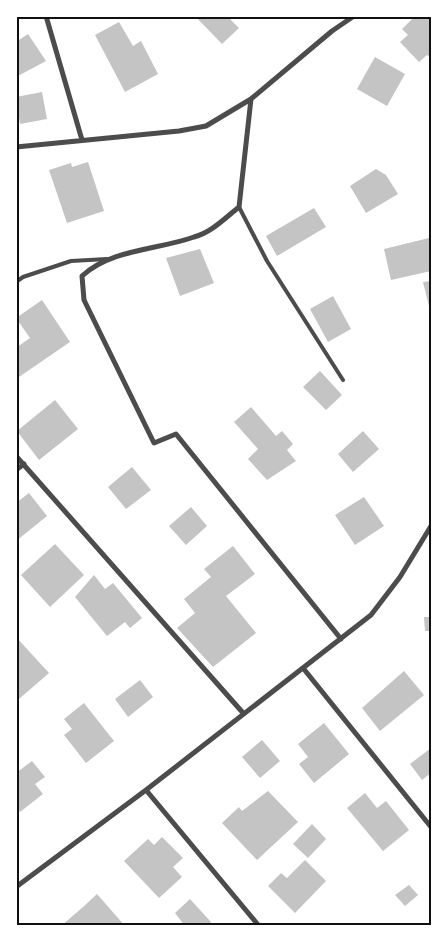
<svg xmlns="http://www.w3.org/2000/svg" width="447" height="942" font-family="Arial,sans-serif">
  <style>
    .building { fill: #c4c4c4 }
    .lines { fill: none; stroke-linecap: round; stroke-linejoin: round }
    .service { stroke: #4c4c4c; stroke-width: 4 }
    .minor { stroke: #4c4c4c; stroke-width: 5 }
    .neatline { fill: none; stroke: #111; stroke-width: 2 }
  </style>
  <rect width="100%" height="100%" fill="#fff"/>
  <path class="building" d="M195 16H233L230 19 239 28 222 44Z
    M415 16H431V58L427 55 419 62 400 42 408 35 402 29Z
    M119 22 133 46 141 41 158 74 125 92 95 35Z
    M28 34 46 61 16 77V42Z
    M375 57 405 74 387 106 357 89Z
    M42 92 47 119 20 124 16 97Z
    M88 162 104 211 67 223 49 170 71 163 72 167Z
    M376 169 386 175 398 194 366 213 350 186Z
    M314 208 326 227 277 256 266 236Z
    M429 238 431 271 391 280 384 249Z
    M200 249 214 283 180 296 166 258Z
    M431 281V305L429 306 423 282Z
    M333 296 351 329 328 342 310 309Z
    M42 300 70 342 16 379V346L17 347 30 338 16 318Z
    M320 371 342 395 326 410 303 387Z
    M55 400 78 429 39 460 17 431Z
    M251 407 276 436 282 431 293 444 287 450 296 461 267 480 248 459 258 449 234 422Z
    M363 431 379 449 353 472 338 454Z
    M132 467 151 490 126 509 108 487Z
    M29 493 47 516 16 541V503Z
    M364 497 384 526 355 545 335 515Z
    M191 507 207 526 186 545 169 526Z
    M55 544 84 575 50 607 21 575Z
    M233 546 255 574 226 596 256 633 213 667 177 628 195 613 184 599 211 577 204 569Z
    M94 575 105 589 113 583 142 618 130 628 125 622 107 636 75 597Z
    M424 617H431V631H425Z
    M16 637 49 673 19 699 16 695Z
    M404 671 424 695 380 731 362 708Z
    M140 680 153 697 128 717 115 699Z
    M84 703 114 741 86 763 64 735 72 729 64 719Z
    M324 723 349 754 314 783 299 764 308 757 298 744Z
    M262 740 280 761 260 778 242 757Z
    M431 748V773L422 780 410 764Z
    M32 761 45 777 35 784 43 794 20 812 16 805V773Z
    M268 791 298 822 257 860 222 823 239 807 242 811Z
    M365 793 377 808 386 801 409 830 383 851 347 808Z
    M312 824 326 839 308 858 293 844Z
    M162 837 183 858 173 867 182 877 159 898 124 861 148 839 154 845Z
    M305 860 326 881 295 913 268 886 281 873 287 878Z
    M409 885 418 895 405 906 395 895Z
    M97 894 125 926H61L83 907Z
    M190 899 211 922 207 926H185L175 913Z"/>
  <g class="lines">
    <path class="service" d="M239 207 267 261 343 380
      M16 282 23 277 71 261 107 259"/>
    <path class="minor" d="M46 16 82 140
      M251 99 239 207C225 218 212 232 194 237 158 250 111 249 82 276L84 300 154 443 176 434 341 639
      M16 147 179 131 206 126 251 99 332 31 354 16
      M16 456 244 714
      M16 470 24 464
      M303 668 431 827
      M146 790 259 926
      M16 887 146 790 371 615 400 577 431 526"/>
  </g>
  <rect width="447" height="942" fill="none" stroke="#ffffff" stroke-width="35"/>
  <rect x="18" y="18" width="412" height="906" class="neatline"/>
</svg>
